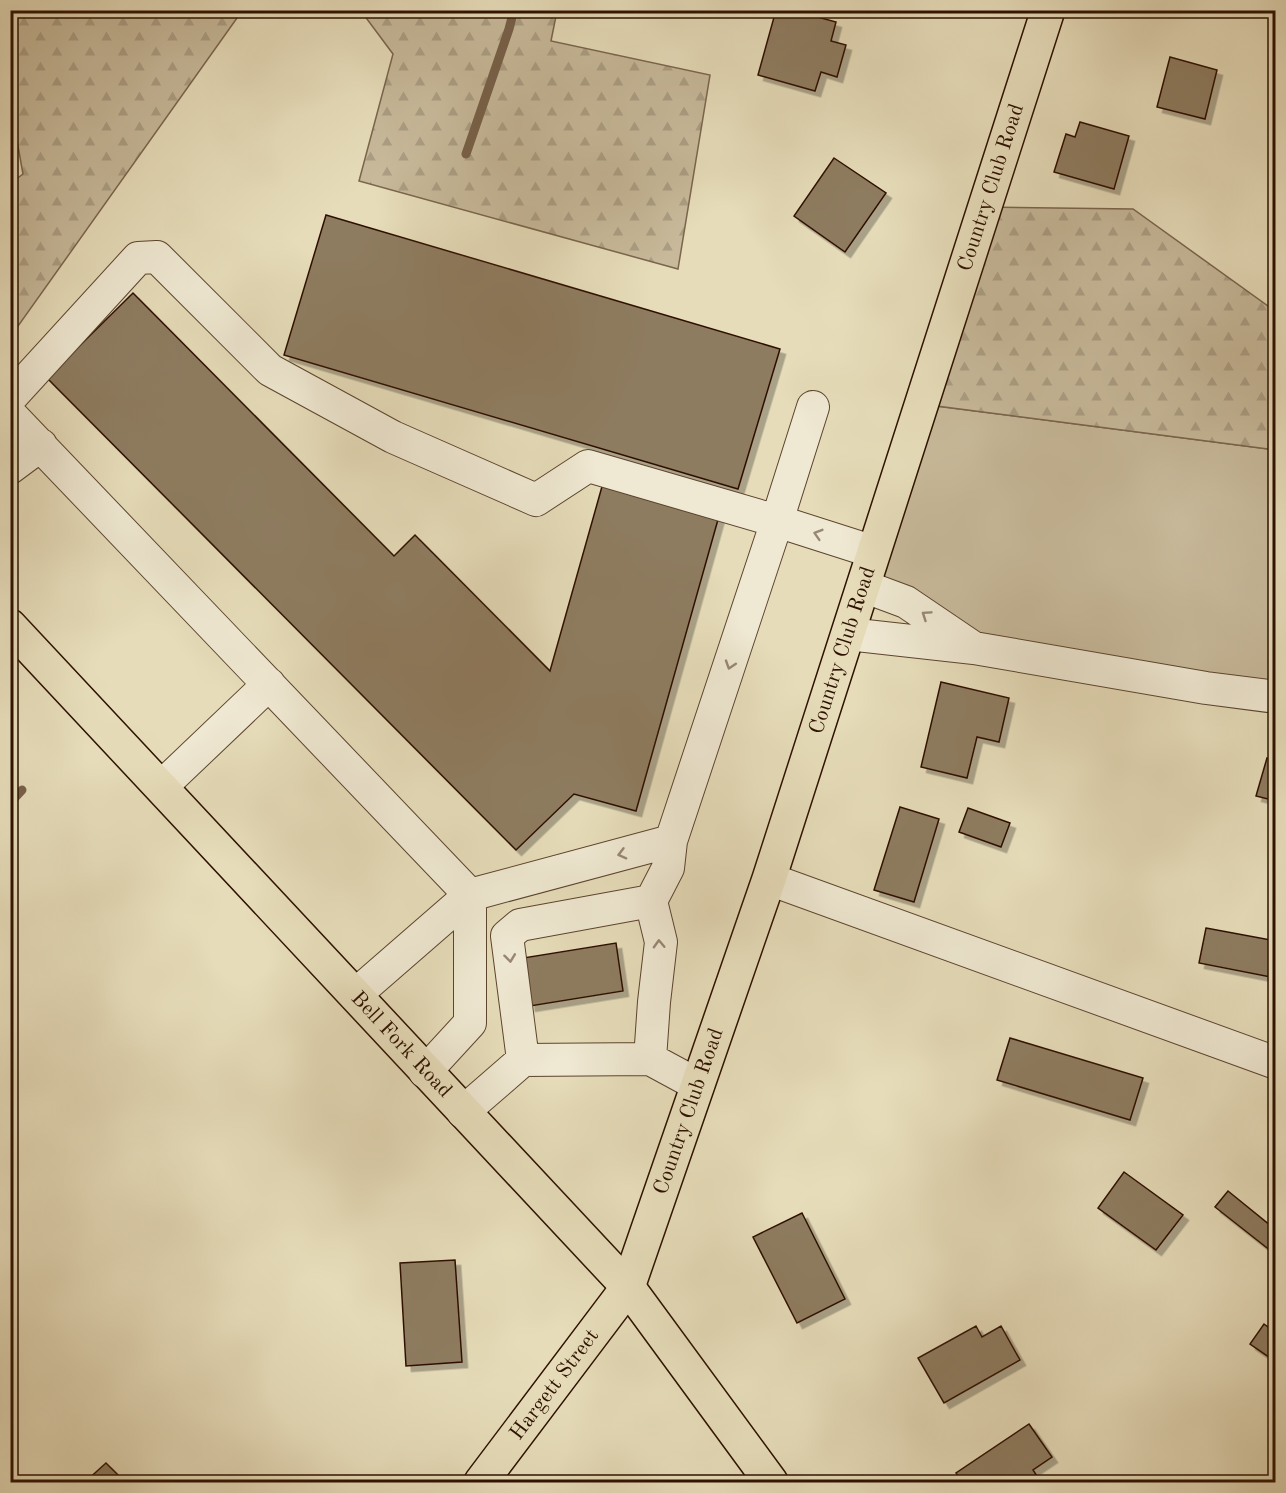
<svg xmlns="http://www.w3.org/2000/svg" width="1286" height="1493" font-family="'Old Standard TT',serif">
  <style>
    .green { fill: #c7b99a; stroke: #7a654d; stroke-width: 1.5 }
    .forest { fill: url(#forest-firs); stroke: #7a654d; stroke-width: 1.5 }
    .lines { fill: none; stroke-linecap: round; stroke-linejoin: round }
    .stream { stroke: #776149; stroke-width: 9 }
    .building { fill: #8e7b60; stroke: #2e1100; stroke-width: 1.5; filter: url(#shadow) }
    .minor-casing { stroke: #5c442e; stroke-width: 34 }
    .major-casing { stroke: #2e1100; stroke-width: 36 }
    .minor { stroke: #efe8d2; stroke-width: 32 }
    .major { stroke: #e6dcb9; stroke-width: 33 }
    .oneway { stroke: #988774 }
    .labels { text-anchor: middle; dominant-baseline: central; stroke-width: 6; stroke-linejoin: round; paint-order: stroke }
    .street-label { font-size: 21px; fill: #2e1100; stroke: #efe8d2 }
  </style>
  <defs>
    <pattern id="forest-firs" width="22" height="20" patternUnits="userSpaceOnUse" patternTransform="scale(1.5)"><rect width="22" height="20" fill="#c7b99a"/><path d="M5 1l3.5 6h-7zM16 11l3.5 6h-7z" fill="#ab9e83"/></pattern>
    <filter id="shadow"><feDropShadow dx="5.5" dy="5.5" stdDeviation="0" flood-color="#0004"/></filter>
  </defs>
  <rect width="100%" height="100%" fill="#e6dcb9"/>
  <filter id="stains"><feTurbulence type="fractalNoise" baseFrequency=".00333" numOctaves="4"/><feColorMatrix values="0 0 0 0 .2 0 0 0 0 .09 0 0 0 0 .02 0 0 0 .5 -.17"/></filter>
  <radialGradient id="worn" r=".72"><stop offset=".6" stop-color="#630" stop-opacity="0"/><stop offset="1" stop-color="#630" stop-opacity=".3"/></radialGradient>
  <path class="green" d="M921 404 1275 450V697L974 648 863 586Z"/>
  <path class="forest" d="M11 10 242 11 11 336V183L23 174 11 107Z
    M361 11H557L551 41 710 75 678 269 359 181 393 54Z
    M985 207 1133 209 1275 311V450L921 404Z"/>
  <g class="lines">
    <path class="stream" d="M466 154 509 29 514 10
      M10 803 22 790"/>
  </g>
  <path class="building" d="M776 10H792L836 22 831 41 846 45 837 77 821 72 815 91 758 75Z
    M1170 57 1217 70 1205 119 1157 107Z
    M1080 122 1129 136 1114 189 1054 172 1066 134 1075 137Z
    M834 158 886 193 845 252 794 216Z
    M326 215 780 349 738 489 284 355Z
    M133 293 394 556 415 535 550 671 603 483 719 516 636 811 574 794 516 850 47 378Z
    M941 682 1009 698 999 742 977 737 967 778 921 767Z
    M1267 758 1276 761V801L1256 796Z
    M900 807 939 819 914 902 874 890Z
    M968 808 1010 823 1001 847 959 832Z
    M1206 928 1276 941V978L1199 963Z
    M616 943 623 991 530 1006 523 958Z
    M1010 1038 1143 1078 1130 1120 997 1080Z
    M1124 1172 1183 1215 1156 1250 1098 1208Z
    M1228 1191 1276 1230V1255L1215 1207Z
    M802 1213 845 1299 797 1323 753 1237Z
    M455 1260 462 1362 406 1366 400 1263Z
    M1264 1324 1276 1333V1362L1250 1344Z
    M976 1326 982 1337 1001 1326 1020 1360 944 1403 918 1358Z
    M1029 1424 1052 1457 1033 1470 1041 1482H962L956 1473Z
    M106 1463 125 1482H85Z"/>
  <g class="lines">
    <g class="minor-casing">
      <path id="minor" d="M10 398 138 258 157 257 270 370 393 437 536 500 588 466 777 521 813 407
        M10 414 470 895 355 995
        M10 468 41 445
        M863 586 906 602 971 646
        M848 634 974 648 1206 688 1276 697
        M161 787 269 684
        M769 879 1276 1063
        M651 901 668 868 671 841
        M523 1060 507 936 520 925 651 901 661 942 654 1002 650 1059 698 1085
        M425 1072 470 1023V895L671 841 777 521 874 552
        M463 1112 523 1060 650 1059"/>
    </g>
    <g class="major-casing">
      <g id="major">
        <path id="s1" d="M10 626 628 1287 771 1482"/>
        <path id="s2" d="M481 1482 628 1287 769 879 1048 10"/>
      </g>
    </g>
    <use href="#minor" class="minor"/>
    <use href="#major" class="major"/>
  </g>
  <defs><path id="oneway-chevron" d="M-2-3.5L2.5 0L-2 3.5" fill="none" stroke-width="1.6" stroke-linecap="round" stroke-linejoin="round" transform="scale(1.5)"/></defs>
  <g class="oneway">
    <use href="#oneway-chevron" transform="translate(818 534) rotate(-163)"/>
    <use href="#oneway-chevron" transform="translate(926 615) rotate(-146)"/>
    <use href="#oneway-chevron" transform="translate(730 665) rotate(108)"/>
    <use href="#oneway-chevron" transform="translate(622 854) rotate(165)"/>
    <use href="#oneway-chevron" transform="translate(659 944) rotate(-92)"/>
    <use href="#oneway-chevron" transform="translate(510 958) rotate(83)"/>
  </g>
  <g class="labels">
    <g class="street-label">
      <text stroke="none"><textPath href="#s2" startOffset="1402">Country Club Road</textPath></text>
      <text stroke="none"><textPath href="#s2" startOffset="916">Country Club Road</textPath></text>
      <text stroke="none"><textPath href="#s1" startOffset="573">Bell Fork Road</textPath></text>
      <text stroke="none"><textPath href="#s2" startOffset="430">Country Club Road</textPath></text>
      <text stroke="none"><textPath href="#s2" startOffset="122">Hargett Street</textPath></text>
    </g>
  </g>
  <rect width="1286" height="1493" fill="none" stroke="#e6dcb9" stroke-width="36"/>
  <rect x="12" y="12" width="1262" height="1469" fill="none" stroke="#2e1100" stroke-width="3"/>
  <rect x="18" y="18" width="1250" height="1457" fill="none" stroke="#2e1100" stroke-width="1.5"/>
  <rect width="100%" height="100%" filter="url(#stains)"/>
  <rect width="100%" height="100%" fill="url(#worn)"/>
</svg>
